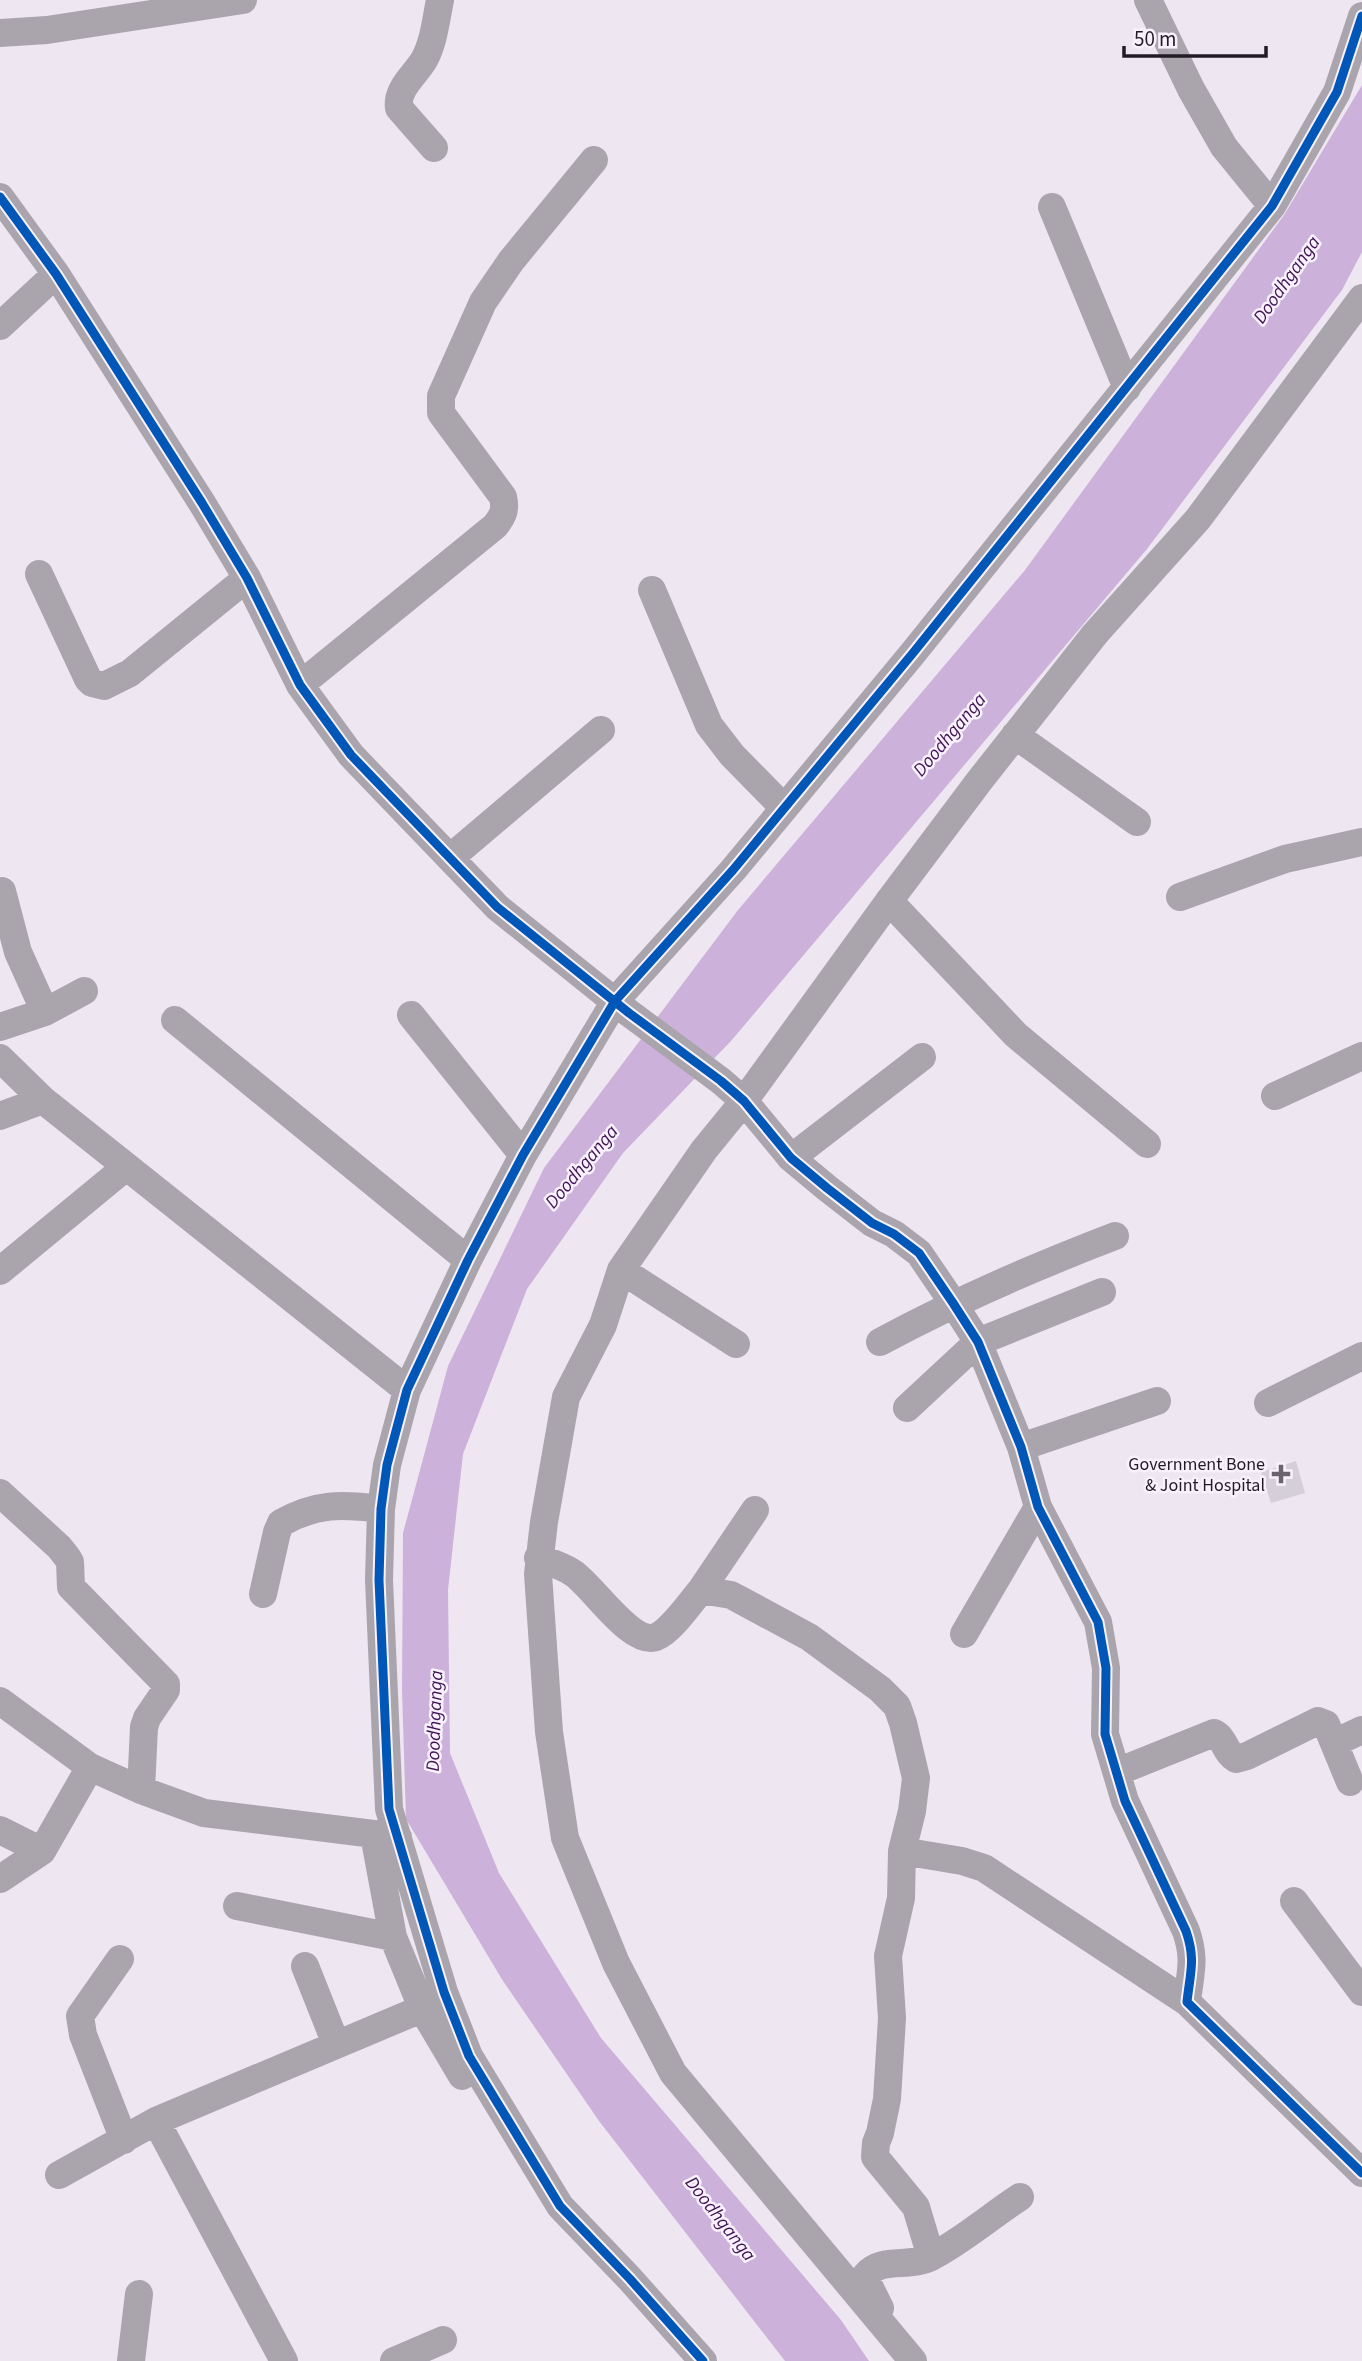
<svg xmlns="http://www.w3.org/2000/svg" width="1362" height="2361" font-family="'Source Sans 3',sans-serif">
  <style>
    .water { fill: #ccb2db }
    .building { fill: #d5cfd9 }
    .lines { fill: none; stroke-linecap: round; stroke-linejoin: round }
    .minor { stroke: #aaa5ad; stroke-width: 28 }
    .cycleway-casing { stroke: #f9f2fe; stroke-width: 13 }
    .cycleway { stroke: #0057b8; stroke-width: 9 }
    .poi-dot { fill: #69646d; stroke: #f9f2fe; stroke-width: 2.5 }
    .labels { text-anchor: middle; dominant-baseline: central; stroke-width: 5; stroke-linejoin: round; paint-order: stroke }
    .poi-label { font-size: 18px; fill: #221d25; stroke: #f9f2fe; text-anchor: end }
    .water-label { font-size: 19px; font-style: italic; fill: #401454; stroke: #f9f2fe }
  </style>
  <rect width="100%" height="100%" fill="#eee7f2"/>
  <path class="water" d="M1362 85V252L1342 290 1147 549 731 1041 623 1153 527 1289 463 1454 448 1590 450 1753 499 1873 601 2038 841 2320 869 2361H785L599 2121 503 1981 406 1819 402 1690 403 1533 448 1366 544 1168 738 910 1025 570 1284 215Z"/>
  <path class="building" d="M1296 1461 1305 1493 1271 1503 1261 1472Z"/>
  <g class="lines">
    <path class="minor" d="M1148 0 1191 89 1224 147 1272 206
      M0 33 47 30 243 0
      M434 148 399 108C396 89 415 75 424 60 434 42 436 19 440 0
      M0 197 56 274 202 503 247 578 300 685 351 755 497 907 629 1013 721 1081 744 1101 791 1158 827 1188 872 1223 894 1234 919 1253 953 1303 978 1342 1021 1447 1038 1507 1098 1622 1106 1668 1105 1734 1125 1801 1186 1931C1196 1960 1190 1973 1187 2002L1362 2173
      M1052 207 1127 388
      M0 326 56 274
      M39 574 88 679 92 683 104 686 130 673 247 578
      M652 590 709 725 732 755 784 808
      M300 685 495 526C503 516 506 510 503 497L441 413V396L483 302 511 261 594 160
      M1015 735 1137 822
      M450 858 601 730
      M1180 897 1285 859 1362 842
      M889 901 1016 1035 1147 1144
      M45 1012 84 991
      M411 1015 523 1155
      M175 1020 468 1260
      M0 1027 45 1012 18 952 2 891
      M0 1058 43 1100 407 1390
      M1275 1096 1362 1056
      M0 1116 43 1100
      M791 1158 922 1057
      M621 1270 736 1344
      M0 1271 126 1167
      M880 1342C956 1301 1034 1267 1115 1236
      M1268 1403 1362 1356
      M907 1408 978 1342 1102 1292
      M1021 1447 1157 1401
      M0 1493 59 1547 67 1557 70 1562 71 1587 166 1684V1690L147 1718 144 1727 141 1790
      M538 1558C549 1562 563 1566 573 1573 593 1586 631 1646 656 1637 671 1631 690 1603 701 1590L731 1595 809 1637 880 1689 897 1706 903 1723 916 1778 912 1811 902 1851 901 1898 888 1956 892 2018 887 2099 880 2133 876 2143 875 2157 916 2207 931 2257
      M701 1590 755 1510
      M263 1594 277 1532 281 1523C316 1503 342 1504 381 1509
      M964 1634 1038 1507
      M0 1701 90 1767 141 1790 204 1813 398 1837
      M1334 1743 1362 1730
      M1117 1772 1214 1733C1225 1738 1225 1753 1236 1759L1247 1756 1318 1721 1326 1724 1350 1782
      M0 1830 42 1851
      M374 1835 393 1937
      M902 1851 962 1861 984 1868 1187 2002
      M0 1879 42 1851 90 1767
      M1294 1901 1362 1992
      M237 1906 393 1937 423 2010 462 2076
      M120 1959 80 2016 83 2035 124 2140
      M305 1966 336 2044
      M156 2121 284 2361
      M59 2175 156 2121 438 2002
      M880 2308 868 2284 866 2275C882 2256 910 2269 933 2256 963 2240 991 2216 1020 2197
      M131 2361 139 2294
      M394 2361 443 2340
      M703 2361 630 2279 560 2206 469 2056 444 1992 389 1809 379 1580 381 1509 387 1465 407 1390 468 1260 523 1155 615 1001 733 870 913 653 1272 206 1337 92 1362 16
      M913 2361 673 2073 616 1963 565 1838 549 1732 538 1574 544 1522 566 1397 603 1325 621 1270 704 1150 744 1101 889 901 980 780 1095 634 1198 519 1362 298"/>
    <g class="cycleway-casing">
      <path id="cycleway" d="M0 197 56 274 202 503 247 578 300 685 351 755 497 907 629 1013 721 1081 744 1101 791 1158 827 1188 872 1223 894 1234 919 1253 953 1303 978 1342 1021 1447 1038 1507 1098 1622 1106 1668 1105 1734 1125 1801 1186 1931C1196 1960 1190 1973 1187 2002L1362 2173
        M703 2361 630 2279 560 2206 469 2056 444 1992 389 1809 379 1580 381 1509 387 1465 407 1390 468 1260 523 1155 615 1001 733 870 913 653 1272 206 1337 92 1362 16"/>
    </g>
    <use href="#cycleway" class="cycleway"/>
  </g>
  <path class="poi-dot" d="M1277.5 1463.5h7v7h7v7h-7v7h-7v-7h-7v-7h7z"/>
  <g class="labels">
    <g class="poi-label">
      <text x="1265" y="1464">Government Bone<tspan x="1265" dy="21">&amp; Joint Hospital</tspan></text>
    </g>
    <g class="water-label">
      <text transform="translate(1287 280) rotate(-55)">Doodhganga</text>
      <text transform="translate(950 735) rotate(-50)">Doodhganga</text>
      <text transform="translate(582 1167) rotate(-50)">Doodhganga</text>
      <text transform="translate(435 1721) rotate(-88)">Doodhganga</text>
      <text transform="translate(720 2219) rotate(52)">Doodhganga</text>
    </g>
  </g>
  <path d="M1124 46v10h142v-10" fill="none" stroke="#221d25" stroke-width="3.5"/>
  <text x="1134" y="46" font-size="21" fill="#221d25" stroke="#f9f2fe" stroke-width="5" paint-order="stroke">50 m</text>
</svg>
